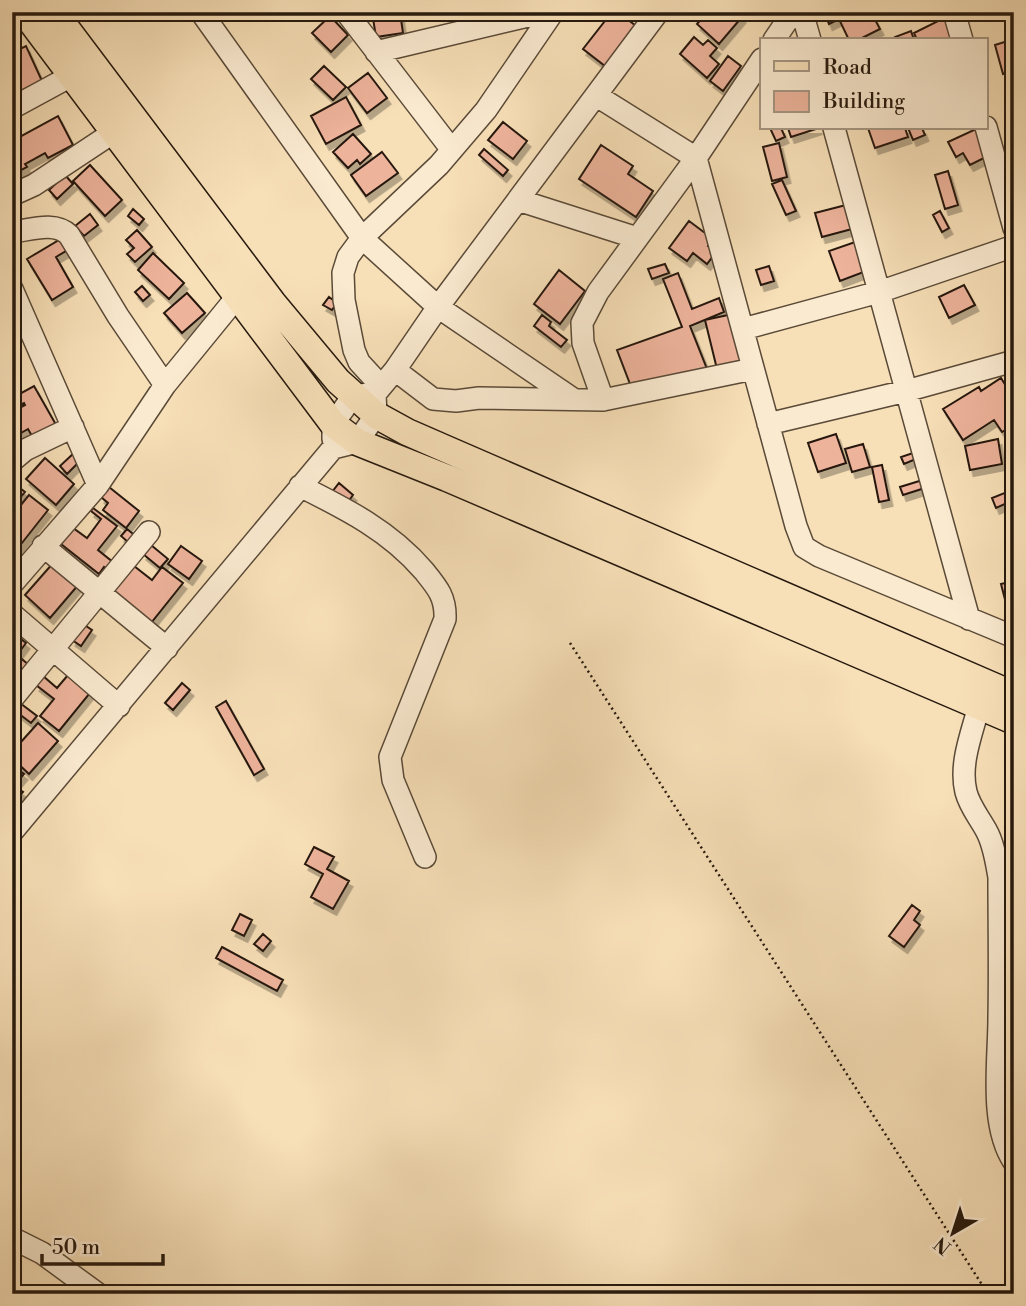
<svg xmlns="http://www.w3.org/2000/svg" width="1026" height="1306" font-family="'Libre Bodoni',serif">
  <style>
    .building { fill: #edb39b; stroke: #26190e; stroke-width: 2; filter: url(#shadow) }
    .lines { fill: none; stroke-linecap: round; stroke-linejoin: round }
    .minor-casing { stroke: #5a4a38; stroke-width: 24 }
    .major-casing { stroke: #26190e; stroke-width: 29 }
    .path { stroke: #26190e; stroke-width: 2.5; stroke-dasharray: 2 3.5; stroke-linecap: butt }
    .minor { stroke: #faead0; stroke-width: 21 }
    .major { stroke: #f7dfb7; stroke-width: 26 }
  </style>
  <defs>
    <filter id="shadow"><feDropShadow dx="3.5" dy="6" stdDeviation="0" flood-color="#0004"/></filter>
  </defs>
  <rect width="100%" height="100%" fill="#f7dfb7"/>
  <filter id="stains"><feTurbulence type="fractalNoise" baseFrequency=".00286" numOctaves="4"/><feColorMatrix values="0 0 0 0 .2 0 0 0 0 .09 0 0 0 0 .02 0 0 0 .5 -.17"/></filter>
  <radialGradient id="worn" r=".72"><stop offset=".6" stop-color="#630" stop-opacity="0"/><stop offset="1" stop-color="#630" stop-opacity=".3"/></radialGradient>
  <path class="building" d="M372 12H400L403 33 376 37Z
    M612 12H618L645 33 614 73 583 49Z
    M707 12H737L742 17 719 44 697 24Z
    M841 12H871L880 29 858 40H849L839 19 829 24 827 19Z
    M330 16 348 35 331 52 312 33Z
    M944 18 955 40H917L914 33Z
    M911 31 914 40H896L895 37Z
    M694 37 703 45 708 40 717 48 710 56 719 64 707 78 680 54Z
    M1014 39V71L1003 74 995 45Z
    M12 42 16 51 26 46 42 81 12 95Z
    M728 56 741 66 723 91 710 81Z
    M324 66 346 87 333 100 311 79Z
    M368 73 387 98 367 113 348 88Z
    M346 97 361 125 326 144 311 116Z
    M58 116 73 145 48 158 45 153 25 164 27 167 12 175V141Z
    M503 122 527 141 513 159 488 140Z
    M770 128H781L785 137 776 141Z
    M788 128H819L791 137Z
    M868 128H905L908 137 875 148Z
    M908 128H922L925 135 913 140Z
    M976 129 990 155 970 165 963 153 956 157 948 142Z
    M353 134 371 154 360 164 357 160 348 168 333 152Z
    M779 143 787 177 772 181 763 147Z
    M601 145 633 166 628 174 653 191 636 217 579 179Z
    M484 149 508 170 503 176 479 155Z
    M382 152 398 173 366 196 351 175Z
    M90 165 122 200 105 216 73 181Z
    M948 171 958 205 945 209 935 175Z
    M65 175 73 184 57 199 49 190Z
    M782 180 796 211 786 215 772 184Z
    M846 205 852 229 822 237 815 213Z
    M133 209 144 219 139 225 128 216Z
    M940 211 949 228 942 232 933 215Z
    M90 214 98 225 84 236 75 226Z
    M689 221 713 239 708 246 716 252 707 264 693 253 687 261 669 248Z
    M137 230 152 247 135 262 127 254 134 248 126 240Z
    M69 234 76 245 56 257 73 287 52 300 27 259Z
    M858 241 869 270 840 281 829 251Z
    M153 253 184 283 169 299 138 270Z
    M665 264 669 273 652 279 648 269Z
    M769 266 774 281 761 285 756 270Z
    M559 270 585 291 560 324 534 304Z
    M678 273 692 309 719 298 724 312 690 326 707 369 635 397 617 350 682 327 663 279Z
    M964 285 975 305 949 318 939 297Z
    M142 286 150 295 143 301 135 292Z
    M187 293 205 313 182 333 164 313Z
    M329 297 337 303 332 310 323 305Z
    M737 313 749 362 717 369 705 320Z
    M542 315 551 322 549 326 567 340 561 347 534 326Z
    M1001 378 1014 399V425L1002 432 994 420 963 440 943 409 979 387 981 391Z
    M34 386 59 430 36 443 28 429 12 438V408L14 411 25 405 24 403 18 406 14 397Z
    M836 434 846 463 818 472 808 443Z
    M998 439 1002 464 970 470 965 446Z
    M863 444 870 467 852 472 845 449Z
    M74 453 81 460 67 474 60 466Z
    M913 453 916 459 904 464 901 457Z
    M45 458 74 484 56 505 26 479Z
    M882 465 889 500 879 502 872 467Z
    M929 478 931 486 903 495 900 487Z
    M12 482 25 492 20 498 12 492Z
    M339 483 353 495 347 503 332 492Z
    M109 487 139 511 126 528 103 510 108 503 101 497Z
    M1012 490 1014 500 996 508 992 498Z
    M29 495 48 510 18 548 12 544V516Z
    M93 508 117 526 98 550 119 567 113 574 104 567 99 574 61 544 73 528 87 538 101 519 91 511Z
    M127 529 143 542 136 549 121 536Z
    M151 545 168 559 160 568 143 554Z
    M181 546 202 561 189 579 168 564Z
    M54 562 79 584 50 618 25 595Z
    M134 566 152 580 162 567 183 583 151 623 112 592Z
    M1014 581V610L1008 611 1001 584Z
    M83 624 92 630 81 646 72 640Z
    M12 632 26 643 17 655 35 670 23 686 12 677Z
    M68 675 90 693 59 731 40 716 54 699 36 685 43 676 57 688Z
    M182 683 190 690 173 710 165 703Z
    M226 701 264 769 254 775 216 707Z
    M20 703 37 716 31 723 14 710Z
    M38 723 58 741 29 774 12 758V752Z
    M12 765 24 774 12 788Z
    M16 787 23 792 14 802 12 792Z
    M314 847 334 857 327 869 349 881 333 909 311 897 323 874 305 864Z
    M912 905 920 911 914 920 920 925 904 947 889 936Z
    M240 914 252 920 244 936 232 930Z
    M263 934 271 941 263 951 254 944Z
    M222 947 283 980 277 991 216 958Z"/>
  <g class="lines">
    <g class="minor-casing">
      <path id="minor" d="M201 12 362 238 438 307 573 399
        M346 12 452 150
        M802 12 810 40
        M954 12 962 40
        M774 40 793 12
        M376 52 545 12
        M597 96 696 158 796 526 804 547 819 556 1014 637
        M12 108 71 76
        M986 127 1014 228
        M834 128 969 619
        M12 195 34 185 114 132
        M518 200 637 238
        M12 232C30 230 55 221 69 235L118 316 165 385
        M12 289 98 485
        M743 329 879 292 1014 246
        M395 370 433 399 456 401 479 398 603 400 753 369
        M381 386 359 362 354 350 344 300 343 273 348 257 362 238 439 165 486 110 553 12
        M603 400 583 343 582 323 598 292 696 158 762 59
        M768 424 906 391 1014 361
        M333 439V424L353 396 369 394
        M12 461 25 450 73 427
        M300 486C346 509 390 531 424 571 437 587 446 597 445 619L390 757 393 780 425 857
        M43 546 167 648
        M12 584 98 485 165 385 236 298
        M12 614 119 706
        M12 699 149 532
        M979 706C972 733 959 764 966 792 970 807 979 817 986 830 994 844 996 861 999 877 999 924 1000 971 999 1018 999 1061 989 1125 1014 1162
        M12 832 333 448 357 442 376 415 375 394 395 370 438 307 658 12
        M12 1238 42 1253 98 1294"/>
    </g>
    <g class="major-casing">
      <path id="major" d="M24 12 333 424 357 442 447 478 1014 721
        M54 12 273 303 338 381 376 415 407 432 446 449 1014 695"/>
    </g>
    <path class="path" d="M570 643 988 1294"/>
    <use href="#minor" class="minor"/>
    <use href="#major" class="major"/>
  </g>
  <rect width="1026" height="1306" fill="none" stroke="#f7dfb7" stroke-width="42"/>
  <rect x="14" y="14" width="998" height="1278" fill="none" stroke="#26190e" stroke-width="3.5"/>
  <rect x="21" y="21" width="984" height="1264" fill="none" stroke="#26190e" stroke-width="2"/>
  <rect x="760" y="38" width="228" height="91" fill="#faead0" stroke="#a59682" stroke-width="2"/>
  <rect x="774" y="61" width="35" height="10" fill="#f7dfb7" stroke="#a59682" stroke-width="2"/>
  <text x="823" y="74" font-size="21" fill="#26190e">Road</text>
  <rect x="774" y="91" width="35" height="21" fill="#edb39b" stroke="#a59682" stroke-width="2"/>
  <text x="823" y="108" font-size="21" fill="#26190e">Building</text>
  <g transform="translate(953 1233) rotate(219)" stroke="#faead0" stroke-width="5" paint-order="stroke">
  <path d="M0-5L12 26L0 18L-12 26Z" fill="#26190e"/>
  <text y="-10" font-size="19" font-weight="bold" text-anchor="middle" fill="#26190e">N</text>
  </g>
  <path d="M42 1254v10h121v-10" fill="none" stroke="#26190e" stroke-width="3.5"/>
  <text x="52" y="1254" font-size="21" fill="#26190e" stroke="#faead0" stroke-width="5" paint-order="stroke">50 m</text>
  <rect width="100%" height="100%" filter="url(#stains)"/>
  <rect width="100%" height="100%" fill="url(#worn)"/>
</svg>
